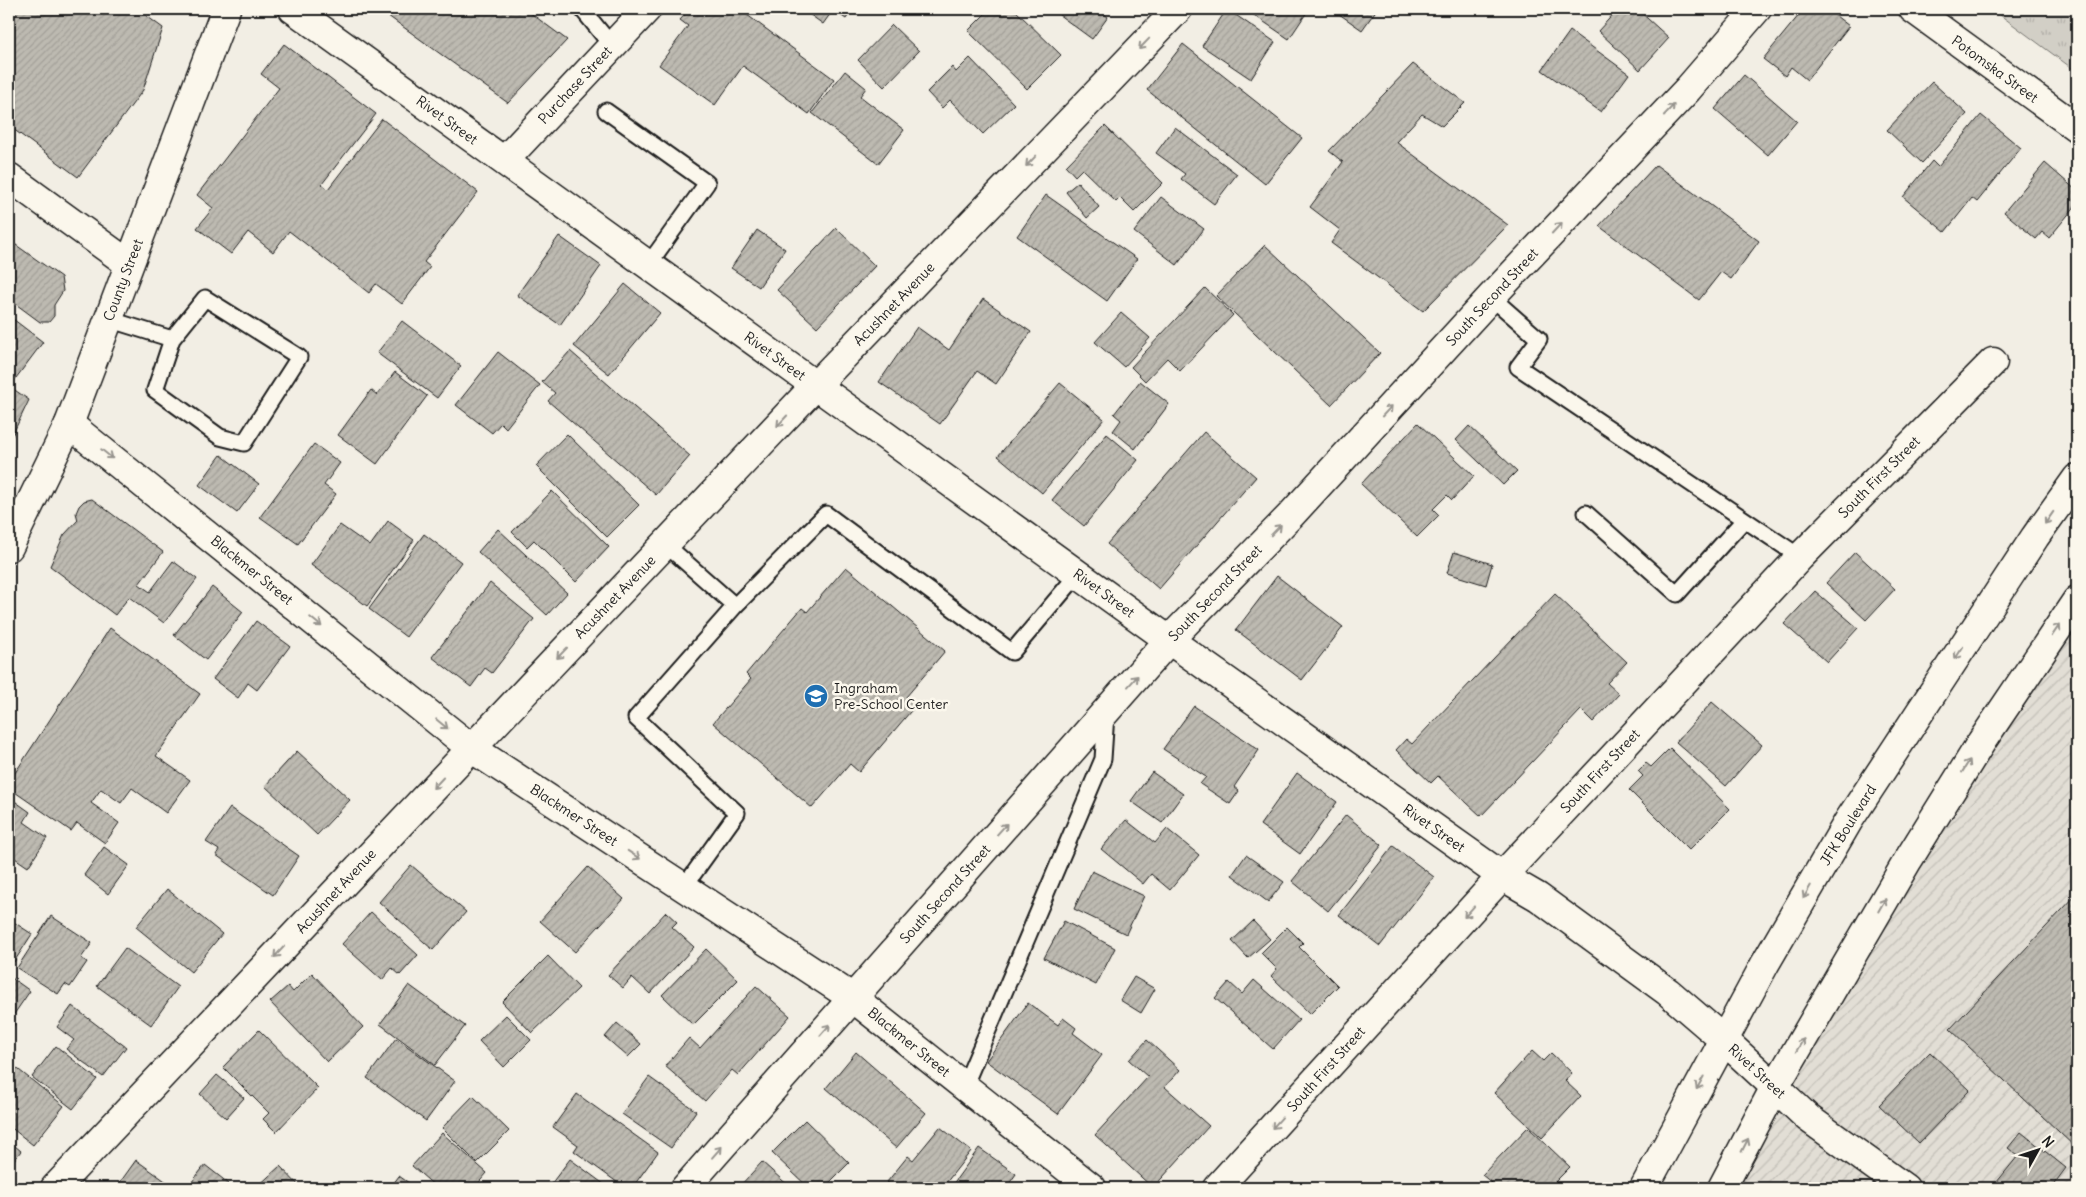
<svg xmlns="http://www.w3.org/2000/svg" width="2086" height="1197" font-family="Delius,sans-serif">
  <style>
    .industrial { fill: url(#industrial-furrows) }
    .park { fill: url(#park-tufts); stroke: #777671 }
    .building { fill: url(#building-hatch); stroke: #1c1c1c }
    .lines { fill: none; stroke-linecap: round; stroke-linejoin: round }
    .service-casing { stroke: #1c1c1c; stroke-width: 19 }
    .minor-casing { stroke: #1c1c1c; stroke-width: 31 }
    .tertiary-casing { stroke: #1c1c1c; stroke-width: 31 }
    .secondary-casing { stroke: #1c1c1c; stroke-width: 31 }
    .primary-casing { stroke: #1c1c1c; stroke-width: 31 }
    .service { stroke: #fbf7ec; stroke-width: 15 }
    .minor { stroke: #fbf7ec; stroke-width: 28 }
    .tertiary { stroke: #fbf7ec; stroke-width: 28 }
    .secondary { stroke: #fbf7ec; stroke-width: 28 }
    .primary { stroke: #fbf7ec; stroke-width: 28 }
    .oneway { stroke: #97948e }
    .labels { text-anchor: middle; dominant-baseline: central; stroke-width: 5; stroke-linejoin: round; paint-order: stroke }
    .street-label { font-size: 14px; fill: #1c1c1c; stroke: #fbf7ec }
    .poi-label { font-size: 14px; fill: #1c1c1c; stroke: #fbf7ec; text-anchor: start }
  </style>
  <defs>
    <pattern id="industrial-furrows" width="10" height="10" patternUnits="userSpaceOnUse" patternTransform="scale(1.25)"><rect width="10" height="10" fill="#e2ded5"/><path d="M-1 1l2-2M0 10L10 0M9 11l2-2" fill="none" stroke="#c1beb6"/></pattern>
    <pattern id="park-tufts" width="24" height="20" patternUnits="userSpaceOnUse" patternTransform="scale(1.25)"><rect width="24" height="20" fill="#d2cfc6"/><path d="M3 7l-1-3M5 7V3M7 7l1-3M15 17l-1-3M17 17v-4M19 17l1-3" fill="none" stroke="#b4b1aa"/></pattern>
    <pattern id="building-hatch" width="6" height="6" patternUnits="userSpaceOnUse" patternTransform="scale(1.25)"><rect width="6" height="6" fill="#bdbab1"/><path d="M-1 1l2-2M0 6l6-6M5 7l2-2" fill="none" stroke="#a29f98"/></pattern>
  </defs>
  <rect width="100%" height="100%" fill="#f2eee4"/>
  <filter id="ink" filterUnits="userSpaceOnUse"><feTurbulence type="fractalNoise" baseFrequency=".02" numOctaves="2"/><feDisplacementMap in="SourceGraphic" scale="10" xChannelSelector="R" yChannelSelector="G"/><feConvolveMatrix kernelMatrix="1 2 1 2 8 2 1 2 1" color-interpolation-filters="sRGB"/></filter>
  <g filter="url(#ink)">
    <path class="industrial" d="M2077 600V1188H1722Z"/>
    <path class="park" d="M1992 9H2077V72Z"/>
    <path class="building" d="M9 9H137L163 28 143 90 78 177 9 126Z
      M387 9H525L567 40 508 103 384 13Z
      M690 9H739L834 79 809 114 743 66 715 105 659 65 688 26 680 20Z
      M802 9H853L846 19 833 10 823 24Z
      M990 9H1014L1061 55 1027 89 968 31Z
      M1051 9H1106L1103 13 1108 17 1092 39Z
      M1227 9 1275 42 1251 79 1202 46Z
      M1245 9H1309L1289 39Z
      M1332 9H1377L1362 30Z
      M1618 9H1637L1669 38 1640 70 1598 31Z
      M1804 9H1827L1849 26 1807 80 1791 67 1785 76 1763 59Z
      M892 25 919 51 884 87 858 60Z
      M1570 31 1629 74 1601 112 1542 70Z
      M284 44 376 114 322 184 328 189 382 119 478 192 424 262 430 267 402 304 376 284 369 293 289 231 273 252 248 232 231 254 197 228 213 208 197 195 279 88 261 74Z
      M1183 44 1302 138 1265 184 1147 90Z
      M970 58 1014 104 983 134 950 100 942 108 927 92 952 67 956 72Z
      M1413 64 1465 103 1442 126 1422 114 1396 142 1508 225 1423 311 1331 243 1340 230 1310 207 1343 162 1329 151Z
      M845 71 866 88 860 96 904 130 878 164 812 113Z
      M1744 75 1797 121 1768 155 1715 109Z
      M1932 82 1967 114 1922 163 1887 130Z
      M1981 115 2021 148 1977 202 1972 198 1945 232 1903 197 1932 161 1938 167Z
      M1105 126 1163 183 1134 212 1120 198 1116 202 1082 169 1075 176 1066 166Z
      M1175 127 1237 174 1214 204 1181 179 1185 174 1156 153Z
      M2045 163 2077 191V204L2049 238 2042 232 2036 239 2004 212Z
      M1656 165 1759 241 1731 279 1721 272 1699 300 1599 226Z
      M1078 182 1099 207 1087 218 1066 192Z
      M1046 195 1137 259 1107 301 1017 236Z
      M1161 197 1204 229 1177 265 1134 232Z
      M836 228 875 266 817 327 777 290Z
      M757 230 785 249 759 287 731 268Z
      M559 236 601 266 560 325 517 295Z
      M9 240 61 277 63 291 54 305V316L49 322H40L9 299Z
      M1265 245 1380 353 1331 405 1216 296Z
      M625 284 660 313 609 374 574 346Z
      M1205 288 1233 315 1180 371 1167 358 1145 381 1131 367Z
      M983 299 1031 332 996 384 977 371 940 424 879 382 917 327 949 350Z
      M1121 313 1150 338 1124 367 1095 342Z
      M9 316 43 342 13 382 9 378Z
      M402 321 461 366 437 398 377 353Z
      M570 351 690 456 656 495 548 401 555 393 542 382Z
      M498 352 540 385 506 428 501 423 492 433 456 405Z
      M395 372 427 396 377 464 338 435 371 390 377 395Z
      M1140 381 1169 404 1135 449 1113 431 1121 420 1114 414Z
      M1060 383 1104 419 1042 493 998 456Z
      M9 386 29 400 9 442Z
      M1418 423 1474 476 1452 500 1447 495 1433 509 1439 515 1417 537 1361 484Z
      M1469 426 1517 471 1503 485 1456 440Z
      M1204 432 1256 477 1159 589 1107 544Z
      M567 434 639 505 607 537 536 466Z
      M1107 434 1138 460 1084 526 1052 500Z
      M314 444 340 463 324 485 336 494 298 544 260 517Z
      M221 455 259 484 237 513 199 485Z
      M552 491 609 547 576 582 534 540 527 547 512 532Z
      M92 499 163 552 139 584 150 592 173 561 197 579 164 623 129 597 115 615 50 566 64 535 78 520 76 513 79 506 84 501Z
      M388 521 414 540 367 606 311 565 340 525 370 546Z
      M498 529 567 593 547 615 478 552Z
      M424 534 461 562 406 637 369 609Z
      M1454 552 1492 564 1486 585 1447 573Z
      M1855 552 1895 589 1866 620 1826 583Z
      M846 567 945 651 906 697 916 705 859 772 850 764 812 808 713 723 751 679 746 674 802 608 807 612Z
      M1277 576 1343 627 1302 680 1236 630Z
      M490 583 534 619 492 673 485 668 471 687 432 657Z
      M212 587 243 612 206 660 174 635Z
      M1815 591 1858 628 1827 662 1784 624Z
      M1555 594 1627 662 1607 683 1619 694 1593 722 1581 710 1481 816 1438 776 1431 783 1396 750 1406 739 1412 744Z
      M256 621 290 646 257 690 248 683 238 698 213 679Z
      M110 628 200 694 156 756 190 780 166 813 132 788 121 803 101 789 91 803 119 823 105 843 77 823 71 831 9 788V782Z
      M1712 702 1762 745 1726 786 1676 742Z
      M1194 706 1259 750 1234 787 1239 791 1230 804 1200 784 1206 777 1163 749Z
      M1670 748 1730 809 1689 850 1629 790 1643 776 1638 771 1646 763 1651 767Z
      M297 751 350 800 317 835 265 786Z
      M1152 772 1183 794 1162 823 1131 801Z
      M1297 773 1337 802 1300 854 1260 825Z
      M9 797 30 812 24 822 47 838 28 867 9 854Z
      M230 808 299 856 273 895 216 855 219 850 206 842Z
      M1346 815 1382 845 1328 911 1292 881Z
      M1126 820 1155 843 1167 829 1199 855 1170 890 1151 874 1143 884 1101 849Z
      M1393 846 1434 877 1380 946 1339 915Z
      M104 847 129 865 108 894 84 875Z
      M1246 855 1284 882 1268 902 1232 875Z
      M411 865 466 912 433 950 379 902Z
      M588 867 624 899 575 952 540 921Z
      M1092 871 1144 896 1126 934 1074 909Z
      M167 889 222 934 191 972 136 927Z
      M2077 894V1149L1950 1029Z
      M371 912 418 955 400 975 392 968 382 980 342 944Z
      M666 912 677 922 672 927 694 947 650 994 632 977 623 988 608 975Z
      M51 916 92 943 81 958 87 962 70 987 65 984 58 994 17 968Z
      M9 919 32 934 14 962 9 958Z
      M1064 921 1115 948 1096 985 1044 958Z
      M1253 921 1270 939 1248 958 1232 941Z
      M1287 927 1303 943 1299 947 1338 986 1310 1014 1271 976 1277 969 1261 953Z
      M125 948 178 987 151 1025 97 986Z
      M706 949 738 980 693 1025 662 995Z
      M548 956 579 988 532 1033 502 1002Z
      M312 973 363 1027 327 1062 270 1002 288 986 293 992Z
      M9 976 30 991 10 1020 15 1024 9 1033Z
      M1134 977 1155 989 1141 1013 1120 1000Z
      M1254 980 1299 1020 1273 1049 1215 998 1229 982 1242 994Z
      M409 985 465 1026 435 1065 380 1024Z
      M756 986 790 1016 738 1075 732 1070 705 1101 665 1066 689 1038 700 1048Z
      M1028 1003 1058 1025 1063 1018 1076 1028 1073 1033 1102 1055 1058 1114 986 1061Z
      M72 1006 126 1047 103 1077 66 1049 74 1040 57 1027Z
      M506 1015 531 1040 504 1067 479 1041Z
      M617 1023 641 1044 628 1057 605 1037Z
      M259 1030 318 1088 276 1132 263 1119 269 1113 223 1067Z
      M396 1038 455 1081 426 1121 367 1078Z
      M1147 1040 1180 1070 1165 1087 1209 1126 1153 1188 1095 1135 1148 1077 1129 1060Z
      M56 1046 97 1079 73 1109 32 1077Z
      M1532 1051 1543 1061 1551 1053 1572 1073 1565 1081 1581 1096 1542 1138 1494 1093Z
      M856 1052 926 1113 896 1148 826 1088Z
      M1930 1052 1970 1090 1919 1143 1879 1105Z
      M9 1062 64 1106 33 1145 9 1126Z
      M217 1075 244 1098 226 1118 200 1094Z
      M649 1077 696 1111 671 1148 622 1114Z
      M577 1094 658 1152 632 1188H625L574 1151 578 1145 553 1127Z
      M473 1096 509 1131 477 1163 442 1128Z
      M805 1120 849 1163 824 1188H809L772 1153Z
      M940 1127 971 1151 942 1188 929 1181 923 1188H894L887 1182 908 1156 913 1160Z
      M1528 1127 1570 1167 1549 1188H1486L1492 1183 1482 1175Z
      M2021 1132 2066 1168 2051 1188H1992L2018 1156 2008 1148Z
      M442 1133 487 1173 474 1188H437L412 1166Z
      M9 1141 21 1151 9 1166Z
      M979 1148 1016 1174 1006 1188H950Z
      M570 1159 609 1188H548Z
      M136 1160 175 1188H116Z
      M762 1162 791 1188H738Z
      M205 1165 228 1183 224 1188 188 1187Z
      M280 1166 301 1188H256Z
      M399 1176 416 1188H390Z"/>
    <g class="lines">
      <g class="service-casing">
        <path id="service" d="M582 9 612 46
          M606 111 707 183 648 265
          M1491 297 1539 339 1518 367 1800 557
          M108 319 172 339 205 298 299 357 244 443 220 437 155 390 172 339
          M1586 513 1677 594 1744 520
          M665 544 735 606 636 718 737 813 684 887
          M735 606 826 514 1012 652 1078 574
          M964 1087 1103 759 1106 714"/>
      </g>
      <g class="minor-casing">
        <path id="minor" d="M9 177 129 264
          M69 424 471 748 853 998 1092 1188
          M1775 1087 1808 1118 1905 1188
          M55 1188 816 385
          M1217 1188 1502 876 1800 557 1993 362"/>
      </g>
      <g class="tertiary-casing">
        <path id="tertiary" d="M293 9 1169 640 1502 876 1538 897 1668 992 1724 1040 1775 1087
          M1913 9 2077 128
          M504 161 647 9
          M816 385 1178 9
          M685 1188 1169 640 1291 515 1491 297 1688 89 1757 9"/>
      </g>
      <g class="secondary-casing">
        <path id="secondary" d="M9 547 69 424 226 9"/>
      </g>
      <g class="primary-casing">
        <path id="primary" d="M1644 1188 1765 964 1849 820 2035 537 2077 478
          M1722 1188 1775 1087 1908 860 1982 741 2077 600"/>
      </g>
      <use href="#service" class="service"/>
      <use href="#minor" class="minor"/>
      <use href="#tertiary" class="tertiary"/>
      <use href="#secondary" class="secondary"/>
      <use href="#primary" class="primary"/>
    </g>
    <defs><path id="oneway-shaft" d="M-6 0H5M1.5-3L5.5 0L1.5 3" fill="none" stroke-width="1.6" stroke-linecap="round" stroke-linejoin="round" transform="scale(1.25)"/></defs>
    <g class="oneway">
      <use href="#oneway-shaft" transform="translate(1144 44) rotate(134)"/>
      <use href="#oneway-shaft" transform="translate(1669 110) rotate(-47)"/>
      <use href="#oneway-shaft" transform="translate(1031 161) rotate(134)"/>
      <use href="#oneway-shaft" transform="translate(1557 228) rotate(-47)"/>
      <use href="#oneway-shaft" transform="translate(1387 411) rotate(-47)"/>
      <use href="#oneway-shaft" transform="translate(782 421) rotate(133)"/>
      <use href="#oneway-shaft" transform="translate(107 454) rotate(39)"/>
      <use href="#oneway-shaft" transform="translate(2049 518) rotate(125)"/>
      <use href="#oneway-shaft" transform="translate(1276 530) rotate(-46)"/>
      <use href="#oneway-shaft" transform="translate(316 622) rotate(39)"/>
      <use href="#oneway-shaft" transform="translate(2056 630) rotate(-56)"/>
      <use href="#oneway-shaft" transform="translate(562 653) rotate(134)"/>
      <use href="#oneway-shaft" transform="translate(1959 653) rotate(123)"/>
      <use href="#oneway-shaft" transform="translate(1133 681) rotate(-48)"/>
      <use href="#oneway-shaft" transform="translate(442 724) rotate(39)"/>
      <use href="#oneway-shaft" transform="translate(1966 766) rotate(-58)"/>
      <use href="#oneway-shaft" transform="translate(438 783) rotate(133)"/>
      <use href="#oneway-shaft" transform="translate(1002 829) rotate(-48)"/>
      <use href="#oneway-shaft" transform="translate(634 855) rotate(33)"/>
      <use href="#oneway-shaft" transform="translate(1807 892) rotate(120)"/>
      <use href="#oneway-shaft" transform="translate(1882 905) rotate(-60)"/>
      <use href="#oneway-shaft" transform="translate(1469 912) rotate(132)"/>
      <use href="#oneway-shaft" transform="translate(279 952) rotate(133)"/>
      <use href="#oneway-shaft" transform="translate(825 1030) rotate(-49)"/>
      <use href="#oneway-shaft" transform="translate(1800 1045) rotate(-59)"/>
      <use href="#oneway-shaft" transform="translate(1700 1083) rotate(119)"/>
      <use href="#oneway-shaft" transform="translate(1277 1123) rotate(132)"/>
      <use href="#oneway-shaft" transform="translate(1745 1145) rotate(-63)"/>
      <use href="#oneway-shaft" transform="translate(717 1152) rotate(-49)"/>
    </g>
  </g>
  <defs>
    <g id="school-disc" transform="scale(1.25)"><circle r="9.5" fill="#1f6fb2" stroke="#fbf7ec"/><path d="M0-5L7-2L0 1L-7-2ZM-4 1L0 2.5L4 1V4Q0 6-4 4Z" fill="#fff"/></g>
  </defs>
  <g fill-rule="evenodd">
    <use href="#school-disc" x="816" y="696"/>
  </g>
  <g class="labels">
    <g class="street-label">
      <text transform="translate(1995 69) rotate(36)">Potomska Street</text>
      <text transform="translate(575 85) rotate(-47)">Purchase Street</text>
      <text transform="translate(447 120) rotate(36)">Rivet Street</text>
      <text transform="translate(123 280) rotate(-69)">County Street</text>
      <text transform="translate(1492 297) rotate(-47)">South Second Street</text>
      <text transform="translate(894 304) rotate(-46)">Acushnet Avenue</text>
      <text transform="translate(775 356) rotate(36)">Rivet Street</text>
      <text transform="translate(1879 477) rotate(-45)">South First Street</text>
      <text transform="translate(252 570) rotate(39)">Blackmer Street</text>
      <text transform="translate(1104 593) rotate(36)">Rivet Street</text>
      <text transform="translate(1215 593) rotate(-46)">South Second Street</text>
      <text transform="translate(615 597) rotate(-46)">Acushnet Avenue</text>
      <text transform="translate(1600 771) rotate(-47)">South First Street</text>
      <text transform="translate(574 815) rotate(33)">Blackmer Street</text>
      <text transform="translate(1848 825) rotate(-58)">JFK Boulevard</text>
      <text transform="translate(1434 828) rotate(35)">Rivet Street</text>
      <text transform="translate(336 891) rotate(-47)">Acushnet Avenue</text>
      <text transform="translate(945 894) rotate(-48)">South Second Street</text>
      <text transform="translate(909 1042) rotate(39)">Blackmer Street</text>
      <text transform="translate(1326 1069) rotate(-48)">South First Street</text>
      <text transform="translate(1757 1071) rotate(43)">Rivet Street</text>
    </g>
    <g class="poi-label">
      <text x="834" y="688">Ingraham<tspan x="834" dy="16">Pre-School Center</tspan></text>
    </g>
  </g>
  <rect width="2086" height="1197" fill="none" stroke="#fbf7ec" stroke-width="30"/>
  <rect x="15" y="15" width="2056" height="1167" fill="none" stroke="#1c1c1c" stroke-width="2" filter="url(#ink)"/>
  <g transform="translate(2038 1150) rotate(50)" stroke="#fbf7ec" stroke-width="4" paint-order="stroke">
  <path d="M0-4L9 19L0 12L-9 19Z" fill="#1c1c1c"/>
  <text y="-8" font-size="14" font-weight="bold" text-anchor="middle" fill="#1c1c1c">N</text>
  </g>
</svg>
